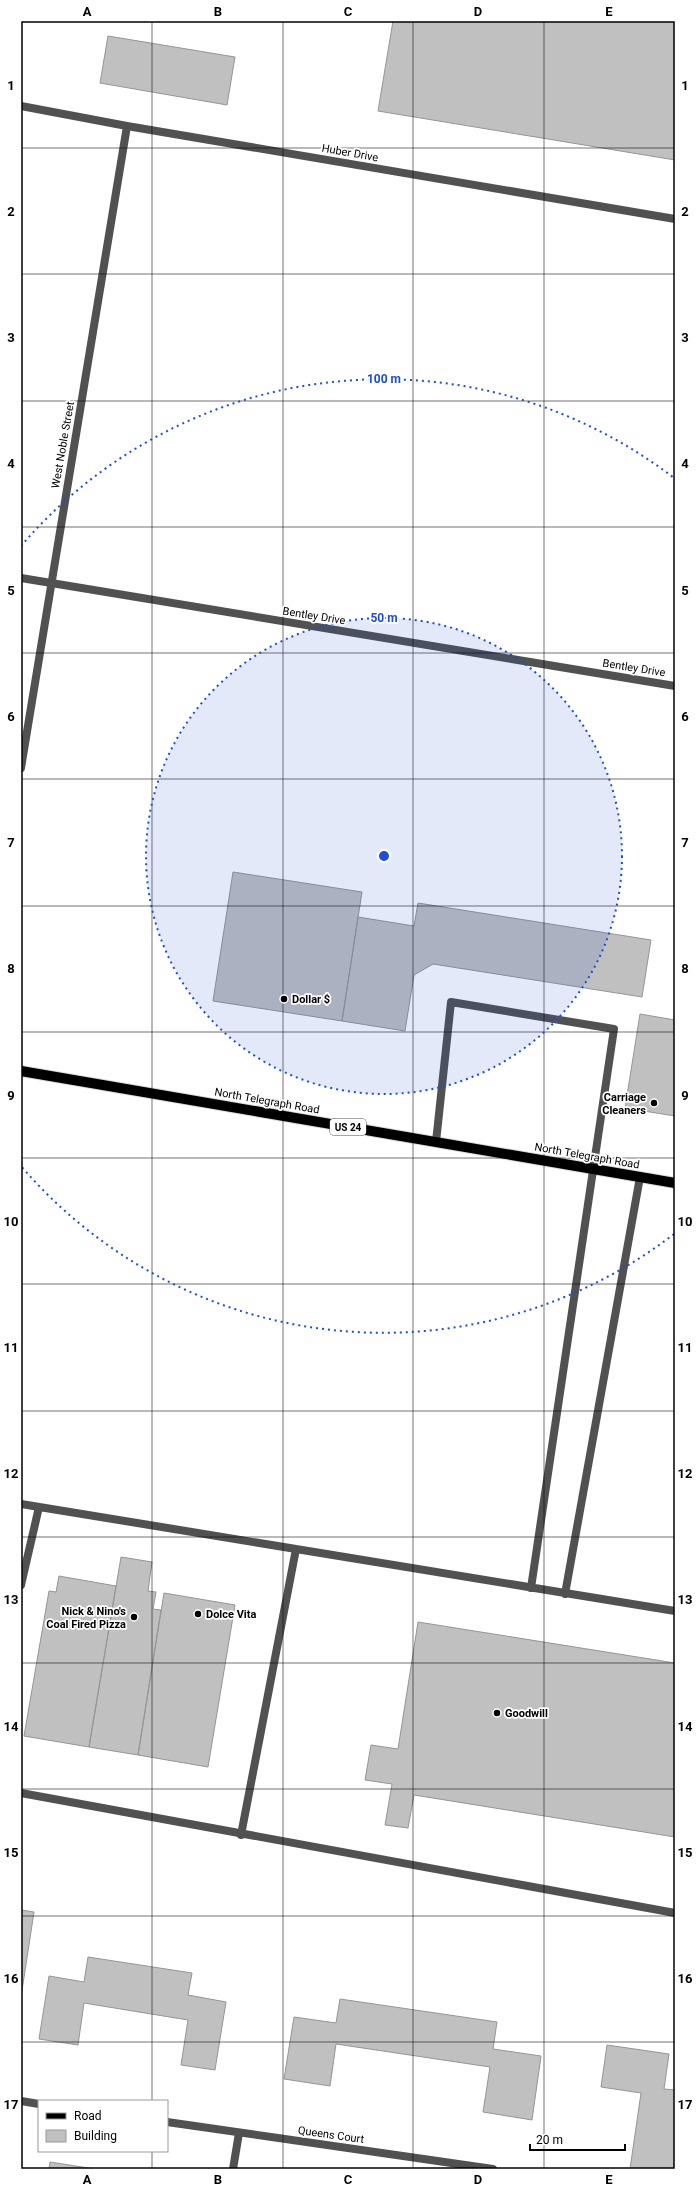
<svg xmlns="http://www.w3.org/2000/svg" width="696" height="2190" font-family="Roboto,sans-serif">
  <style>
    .building { fill: #c0c0c0; stroke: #959595 }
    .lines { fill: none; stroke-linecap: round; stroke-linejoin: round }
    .primary-casing { stroke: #dbdbdb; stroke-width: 12 }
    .service { stroke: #515151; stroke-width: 8 }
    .minor { stroke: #515151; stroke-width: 8 }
    .primary { stroke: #000; stroke-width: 10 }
    .grid { fill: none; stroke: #000; stroke-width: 1; stroke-opacity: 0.55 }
    .ring { fill: none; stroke: #1d4ed8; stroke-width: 2; stroke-dasharray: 2 4 }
    .poi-dot { fill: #000; stroke: #fff; stroke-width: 1.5 }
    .labels { text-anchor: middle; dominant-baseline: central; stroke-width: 3.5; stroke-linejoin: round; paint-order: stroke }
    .shield { fill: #fff; stroke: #4c4c4c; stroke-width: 1 }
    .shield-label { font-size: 10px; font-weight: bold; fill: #000 }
    .street-label { font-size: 11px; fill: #000; stroke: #fff }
    .poi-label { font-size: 11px; font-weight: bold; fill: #000; stroke: #fff; text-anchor: start }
    .centre { fill: #1d4ed8; stroke: #fff; stroke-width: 2 }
    .ring-label { font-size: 12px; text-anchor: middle; font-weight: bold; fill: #1d4ed8; stroke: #fff; stroke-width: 3.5; stroke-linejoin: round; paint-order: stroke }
    .neatline { fill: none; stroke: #000; stroke-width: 1.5 }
    .grid-label { font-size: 13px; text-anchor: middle; font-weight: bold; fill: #000 }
  </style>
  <rect width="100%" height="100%" fill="#fff"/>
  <path class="building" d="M393 21H675V160L378 111Z
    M108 36 235 57 227 105 100 83Z
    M233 872 362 892 342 1021 213 1001Z
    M418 903 651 940 642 997 433 964 414 975 405 1031 342 1021 358 917 414 926Z
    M640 1014 675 1020V1116L625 1108Z
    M121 1557 152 1562 148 1591 156 1592 153 1609 161 1610 138 1755 89 1747Z
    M59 1576 116 1586 89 1747 24 1736 49 1591 56 1592Z
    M164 1593 235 1605 208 1767 138 1755Z
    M418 1622 675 1663V1837L414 1795 408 1828 385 1825 392 1784 365 1780 371 1745 398 1749Z
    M21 1910 34 1912 21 1997Z
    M88 1957 192 1973 188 1995 226 2002 215 2070 181 2065 188 2020 84 2003 78 2045 39 2039 49 1976 84 1982Z
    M340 1999 497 2022 493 2049 541 2056 532 2120 483 2112 490 2067 336 2044 330 2086 284 2079 294 2017 336 2023Z
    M607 2045 669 2054 664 2089 675 2090V2156L673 2169H630L641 2093 601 2087Z
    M50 2162 95 2169H49Z"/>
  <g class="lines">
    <g class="primary-casing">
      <path id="primary" d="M21 1071 675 1183"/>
    </g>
    <path class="service" d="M436 1142 451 1002 614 1029 531 1588
      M21 1504 675 1611
      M21 1585 39 1507
      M565 1594 640 1177
      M21 1793 675 1913
      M241 1835 296 1549
      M233 2169 239 2133"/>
    <path class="minor" d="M21 106 127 126 675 219
      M21 578 675 686
      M21 768 127 126
      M21 2101 39 2104
      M167 2122 493 2169"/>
    <use href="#primary" class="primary"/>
  </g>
  <path class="grid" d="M152 21V2101M283 21V2169M413 21V2169M544 21V2169M21 148H675M21 274H675M21 401H675M21 527H675M21 653H675M21 779H675M21 906H675M21 1032H675M21 1158H675M21 1284H675M21 1411H675M21 1537H675M21 1663H675M21 1789H675M21 1916H675M21 2042H675M152 2151V2169"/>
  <circle cx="384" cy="856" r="238" fill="#1d4ed8" fill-opacity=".12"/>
  <g class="ring">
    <circle cx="384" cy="856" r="238"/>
    <path d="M674 1234A477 477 0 0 1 21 1166M21 546A477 477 0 0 1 674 478"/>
  </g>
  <g class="poi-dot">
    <circle cx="284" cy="999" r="4"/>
    <circle cx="654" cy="1103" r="4"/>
    <circle cx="198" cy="1614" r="4"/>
    <circle cx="134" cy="1617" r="4"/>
    <circle cx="497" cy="1713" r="4"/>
  </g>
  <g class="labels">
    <rect class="shield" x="330" y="1119" width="36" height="16" rx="3"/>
    <g class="shield-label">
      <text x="348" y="1127">US 24</text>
    </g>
    <g class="street-label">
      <text transform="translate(350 153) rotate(10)">Huber Drive</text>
      <text transform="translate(63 445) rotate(-80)">West Noble Street</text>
      <text transform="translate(314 616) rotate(9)">Bentley Drive</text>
      <text transform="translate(634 668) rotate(9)">Bentley Drive</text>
      <text transform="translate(267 1101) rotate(10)">North Telegraph Road</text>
      <text transform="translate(587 1156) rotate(10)">North Telegraph Road</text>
      <text transform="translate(331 2135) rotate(8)">Queens Court</text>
    </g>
    <g class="poi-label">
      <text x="292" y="999">Dollar $</text>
      <text x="646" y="1097" text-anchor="end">Carriage<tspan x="646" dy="13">Cleaners</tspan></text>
      <text x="126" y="1611" text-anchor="end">Nick &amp; Nino's<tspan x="126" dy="13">Coal Fired Pizza</tspan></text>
      <text x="206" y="1614">Dolce Vita</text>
      <text x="505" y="1713">Goodwill</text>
    </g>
  </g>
  <circle cx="384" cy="856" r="6" class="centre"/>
  <g class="ring-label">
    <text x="384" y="383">100 m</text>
    <text x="384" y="622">50 m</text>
  </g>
  <rect width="696" height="2190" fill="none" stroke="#ffffff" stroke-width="44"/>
  <rect x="38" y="2100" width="130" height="52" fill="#ffffff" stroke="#999999"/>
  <rect x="46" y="2113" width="20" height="6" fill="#000000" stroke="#999999"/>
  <text x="74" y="2120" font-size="12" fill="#000000">Road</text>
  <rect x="46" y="2130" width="20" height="12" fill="#c0c0c0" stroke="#999999"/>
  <text x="74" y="2140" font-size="12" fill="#000000">Building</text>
  <path d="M530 2144v6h95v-6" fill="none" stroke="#000000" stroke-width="2"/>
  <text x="536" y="2144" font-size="12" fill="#000000" stroke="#ffffff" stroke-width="3" paint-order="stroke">20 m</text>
  <rect x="22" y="22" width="652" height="2146" class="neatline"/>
  <g class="grid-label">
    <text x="87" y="16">A</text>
    <text x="218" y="16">B</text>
    <text x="348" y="16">C</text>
    <text x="478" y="16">D</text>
    <text x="609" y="16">E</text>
    <text x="11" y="90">1</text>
    <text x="685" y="90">1</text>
    <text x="11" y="216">2</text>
    <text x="685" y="216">2</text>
    <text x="11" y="342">3</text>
    <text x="685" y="342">3</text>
    <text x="11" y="468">4</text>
    <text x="685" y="468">4</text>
    <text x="11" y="595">5</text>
    <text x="685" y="595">5</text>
    <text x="11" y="721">6</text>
    <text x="685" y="721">6</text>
    <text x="11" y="847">7</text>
    <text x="685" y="847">7</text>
    <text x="11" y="973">8</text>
    <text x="685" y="973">8</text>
    <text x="11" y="1100">9</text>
    <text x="685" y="1100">9</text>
    <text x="11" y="1226">10</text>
    <text x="685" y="1226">10</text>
    <text x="11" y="1352">11</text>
    <text x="685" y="1352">11</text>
    <text x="11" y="1478">12</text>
    <text x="685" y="1478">12</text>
    <text x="11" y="1604">13</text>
    <text x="685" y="1604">13</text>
    <text x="11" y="1731">14</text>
    <text x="685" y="1731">14</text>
    <text x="11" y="1857">15</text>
    <text x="685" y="1857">15</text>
    <text x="11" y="1983">16</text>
    <text x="685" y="1983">16</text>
    <text x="11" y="2109">17</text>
    <text x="685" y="2109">17</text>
    <text x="87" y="2184">A</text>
    <text x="218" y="2184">B</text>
    <text x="348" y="2184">C</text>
    <text x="478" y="2184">D</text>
    <text x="609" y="2184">E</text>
  </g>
</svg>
